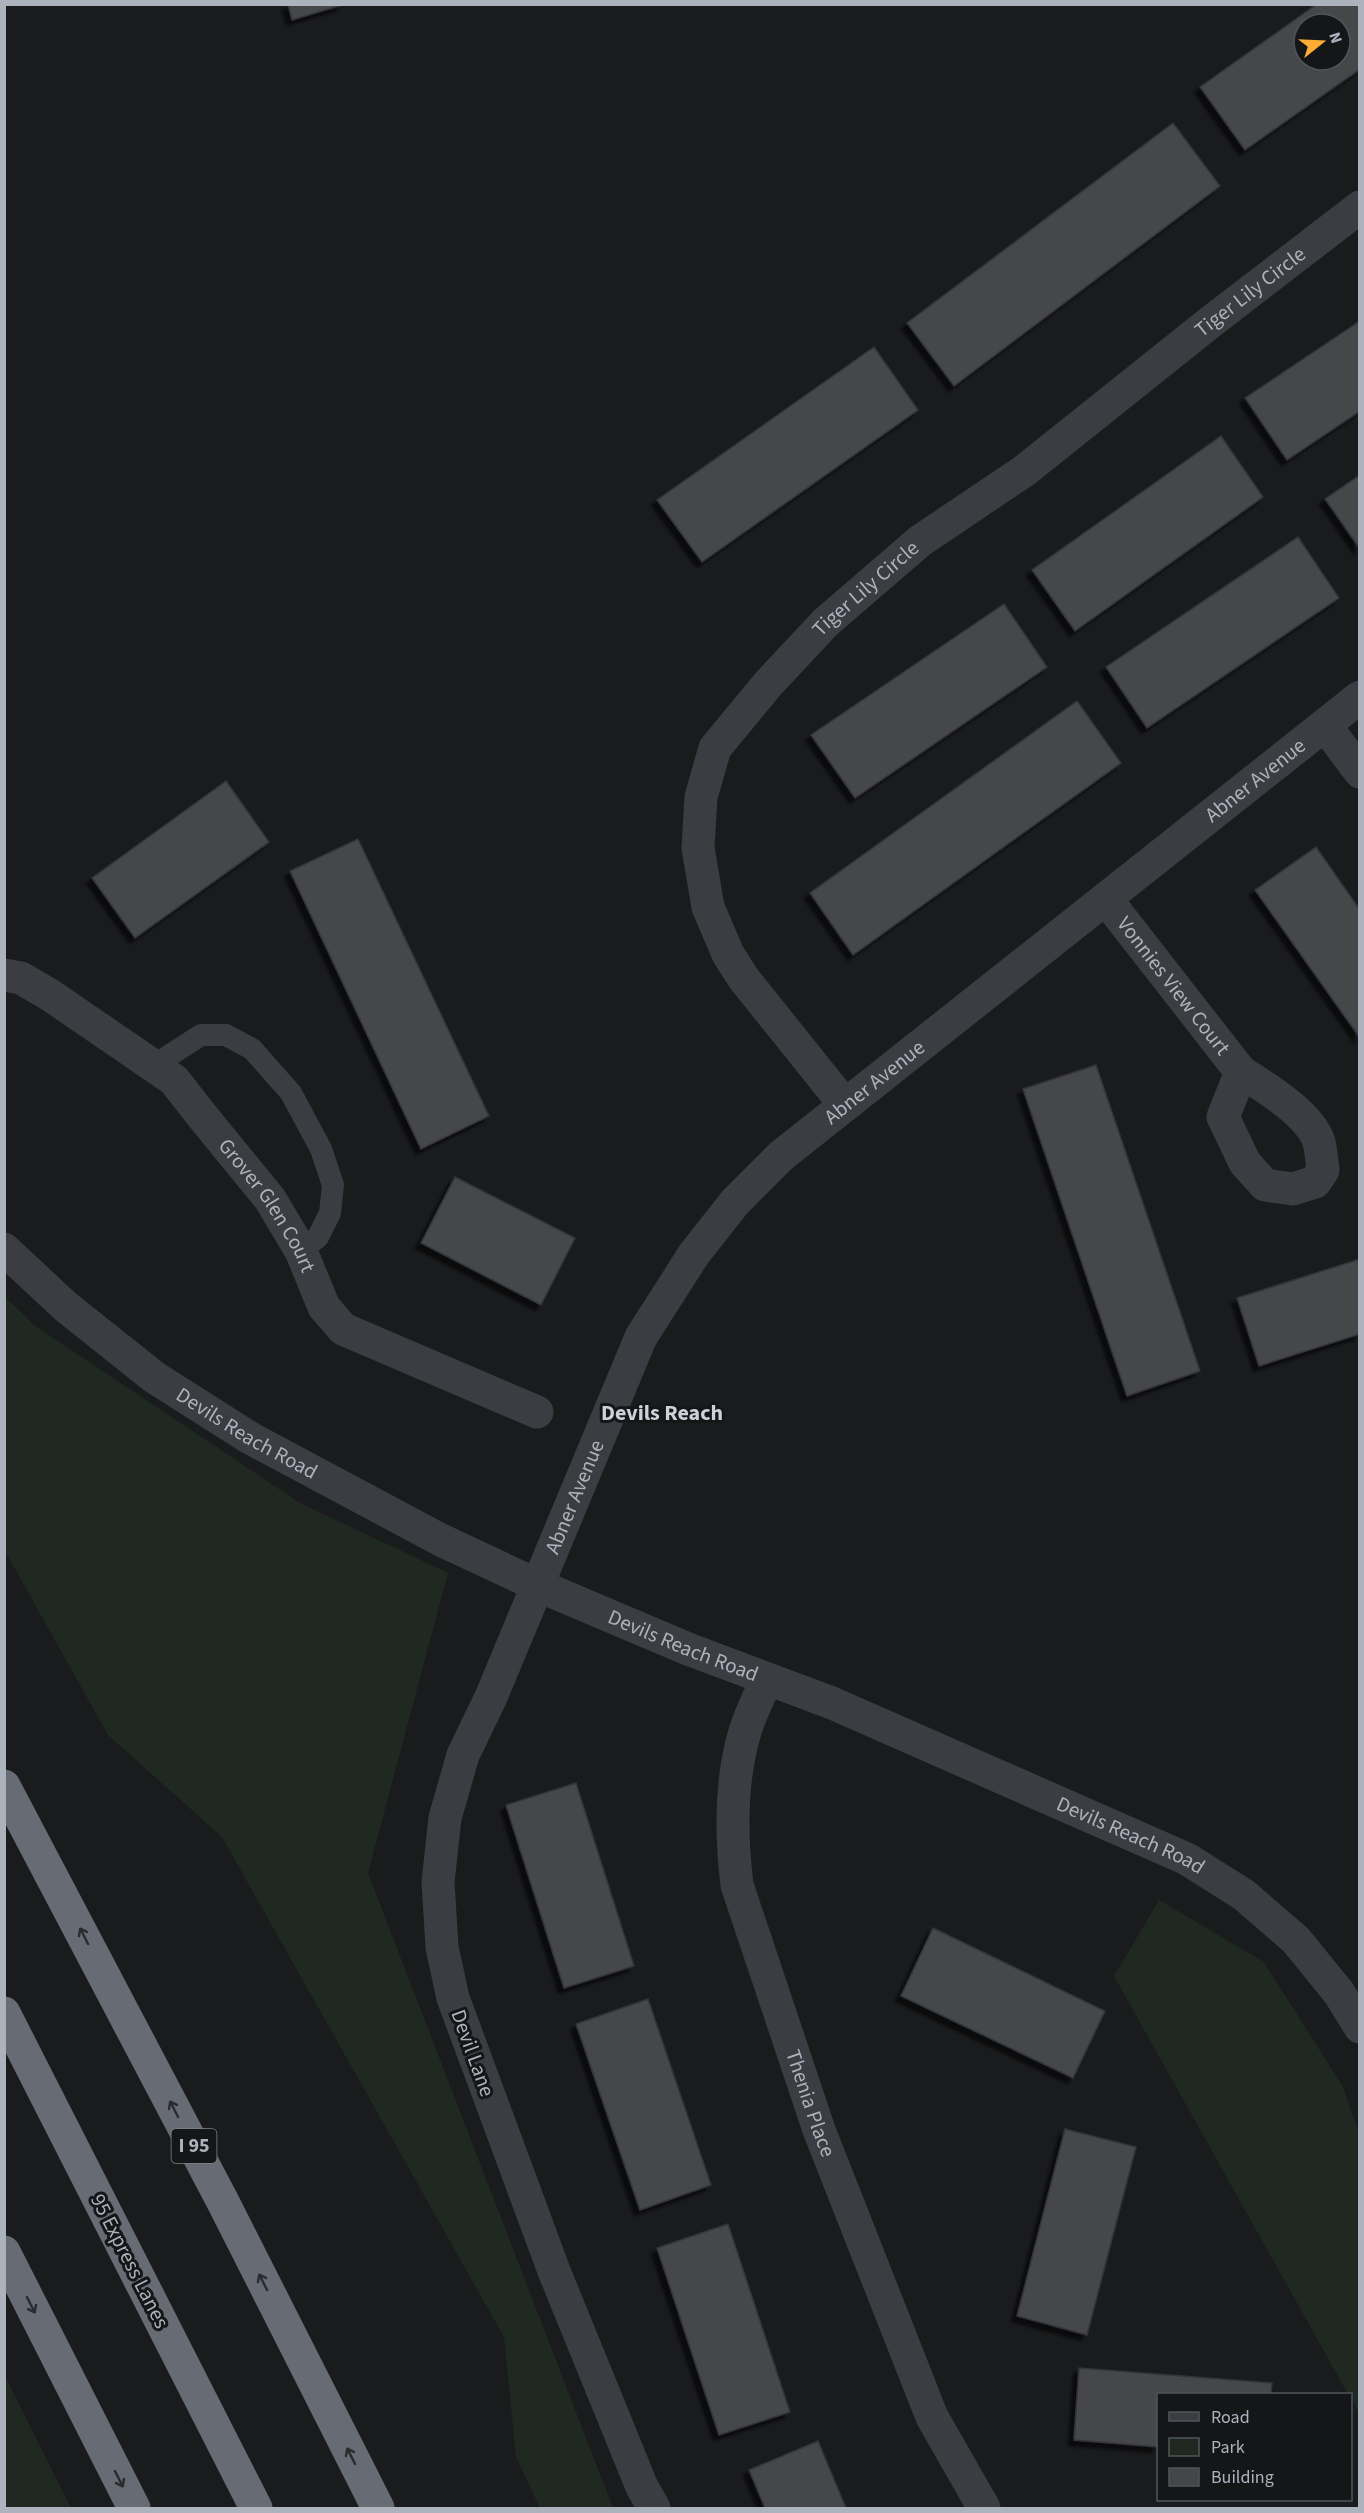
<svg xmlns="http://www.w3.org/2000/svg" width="1364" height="2513" font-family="'Source Sans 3',sans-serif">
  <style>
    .green { fill: #202921 }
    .building { fill: #44464a; stroke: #343539; stroke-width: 1.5; fill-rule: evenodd; filter: url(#shadow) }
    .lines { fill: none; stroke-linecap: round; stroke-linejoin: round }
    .lane { stroke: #3b3d42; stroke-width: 22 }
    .street { stroke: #3b3d42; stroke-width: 33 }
    .highway { stroke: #676b74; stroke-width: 33 }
    .oneway { stroke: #2a2b2f }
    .labels { text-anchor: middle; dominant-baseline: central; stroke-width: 6; stroke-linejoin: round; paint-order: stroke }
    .shield { fill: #151618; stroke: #7f848c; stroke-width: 1.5 }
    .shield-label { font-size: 20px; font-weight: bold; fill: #adb3bd }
    .street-label { font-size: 21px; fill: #adb3bd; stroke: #151618 }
    .neighbourhood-label { font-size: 22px; font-weight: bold; fill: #ced1d9; stroke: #151618 }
  </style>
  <defs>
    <filter id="shadow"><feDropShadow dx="-5.5" dy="5.5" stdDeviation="1.5" flood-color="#0009"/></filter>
  </defs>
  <rect width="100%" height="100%" fill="#1a1b1d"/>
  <path class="green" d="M4 1296 35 1326 300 1503 448 1573 368 1873 613 2508H540L516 2457 504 2337 222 1837 108 1735 5 1551Z
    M1159 1900 1264 1962 1343 2087 1360 2136 1359 2428 1358 2412 1350 2394H1348L1114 1976Z
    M4 2376H5L71 2508H5Z"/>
  <path class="building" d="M288 4H345L292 20Z
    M1317 4H1360V69L1245 150 1200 87ZM1304 24H1340V60H1304Z
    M1173 123 1220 186 954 386 907 323Z
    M1360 321V411L1287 460 1245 398Z
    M874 347 918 410 702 562 657 500Z
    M1221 436 1263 497 1075 631 1032 570Z
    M1360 475V549L1325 499Z
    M1298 537 1339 598 1147 728 1106 667Z
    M1004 604 1047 667 855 798 811 735Z
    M1077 701 1121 763 853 955 810 893Z
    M226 781 269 842 135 938 92 878Z
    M358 839 489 1116 421 1149 290 871Z
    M1316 847 1360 910V1038L1255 890Z
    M1096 1065 1200 1371 1127 1396 1023 1089Z
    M455 1177 575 1238 541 1305 421 1243Z
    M1360 1259V1334L1259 1366 1237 1298Z
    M576 1783 634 1966 564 1988 506 1805Z
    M933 1928 1105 2011 1073 2078 901 1996Z
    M648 1999 711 2185 640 2210 576 2024Z
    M1065 2129 1136 2147 1087 2335 1017 2316Z
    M728 2224 790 2412 719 2435 657 2248Z
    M1079 2368 1272 2383 1271 2394H1158V2447L1074 2440Z
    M818 2441 846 2508H765L749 2470Z"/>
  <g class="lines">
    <path class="lane" d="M153 1066 201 1035H226L252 1049 291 1093 321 1149 333 1185 330 1213 318 1237 301 1251"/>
    <g class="street">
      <path d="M1325 725 1360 772"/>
      <path id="s1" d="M1106 899 1241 1072"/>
      <path id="s2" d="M4 975 21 978 50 995 174 1080 203 1117 270 1199 301 1251 324 1307 343 1329 537 1412"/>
      <path d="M1241 1072C1265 1087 1310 1114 1319 1142 1321 1151 1322 1161 1323 1170L1315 1182 1293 1189 1265 1185 1245 1163 1223 1117Z"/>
      <path id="s3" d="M845 1105 744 979 728 954 708 907 698 848 701 797 715 748 768 684 825 623 920 541 1024 471 1208 324 1360 207"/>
      <path id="s4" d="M4 1249 65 1306 154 1377 250 1438 441 1540 537 1585 688 1649 832 1703 1187 1859 1244 1895 1296 1940 1339 1993 1360 2027"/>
      <path id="s5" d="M767 1679C759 1697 749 1716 744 1735 730 1784 731 1835 737 1885L819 2130 932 2417 984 2508"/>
      <path id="s6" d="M654 2508 642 2487 554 2271 453 1998 442 1947 438 1882 445 1818 463 1755 491 1697 641 1337 694 1254 735 1202 781 1156 1360 697"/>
    </g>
    <path class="highway" d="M4 1786 223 2202 378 2508
      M4 2013 256 2508
      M4 2252 134 2508"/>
  </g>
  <defs><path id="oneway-shaft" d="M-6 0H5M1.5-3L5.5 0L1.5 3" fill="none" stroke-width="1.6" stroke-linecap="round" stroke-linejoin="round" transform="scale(1.5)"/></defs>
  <g class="oneway">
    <use href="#oneway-shaft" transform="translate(84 1936) rotate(-117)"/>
    <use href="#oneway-shaft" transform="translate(174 2109) rotate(-117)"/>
    <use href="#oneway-shaft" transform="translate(263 2282) rotate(-117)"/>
    <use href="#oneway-shaft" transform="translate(31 2305) rotate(63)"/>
    <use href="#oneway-shaft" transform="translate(351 2456) rotate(-117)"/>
    <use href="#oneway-shaft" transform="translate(119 2479) rotate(63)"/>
  </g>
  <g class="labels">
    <rect class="shield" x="171.5" y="2129" width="45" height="34" rx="4.5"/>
    <g class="shield-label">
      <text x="194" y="2146">I 95</text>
    </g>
    <g class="street-label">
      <text stroke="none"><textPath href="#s3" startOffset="1110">Tiger Lily Circle</textPath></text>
      <text stroke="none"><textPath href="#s3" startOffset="624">Tiger Lily Circle</textPath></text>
      <text stroke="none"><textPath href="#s6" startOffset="2085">Abner Avenue</textPath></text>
      <text stroke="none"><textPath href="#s1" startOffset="110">Vonnies View Court</textPath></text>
      <text stroke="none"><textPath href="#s6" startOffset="1599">Abner Avenue</textPath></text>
      <text stroke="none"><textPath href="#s2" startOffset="358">Grover Glen Court</textPath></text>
      <text stroke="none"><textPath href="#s4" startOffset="306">Devils Reach Road</textPath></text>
      <text stroke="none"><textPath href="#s6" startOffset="1077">Abner Avenue</textPath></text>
      <text stroke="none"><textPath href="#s4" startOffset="792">Devils Reach Road</textPath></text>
      <text stroke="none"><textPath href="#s4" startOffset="1278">Devils Reach Road</textPath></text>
      <text transform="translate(473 2053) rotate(70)">Devil Lane</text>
      <text stroke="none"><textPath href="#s5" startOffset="442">Thenia Place</textPath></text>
      <text transform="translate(130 2261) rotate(63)">95 Express Lanes</text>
    </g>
    <g class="neighbourhood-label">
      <text x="662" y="1413">Devils Reach</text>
    </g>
  </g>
  <rect width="1364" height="2513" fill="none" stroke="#adb3bd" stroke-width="12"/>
  <rect x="1157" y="2393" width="195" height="108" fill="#151618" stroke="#52555a" stroke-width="1.5"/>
  <rect x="1169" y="2412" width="30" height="9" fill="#3b3d42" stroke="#52555a" stroke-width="1.5"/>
  <text x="1211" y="2423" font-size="18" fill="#adb3bd">Road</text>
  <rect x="1169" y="2438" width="30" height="18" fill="#202921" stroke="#52555a" stroke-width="1.5"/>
  <text x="1211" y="2453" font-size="18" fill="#adb3bd">Park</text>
  <rect x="1169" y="2468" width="30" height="18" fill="#44464a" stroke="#52555a" stroke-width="1.5"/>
  <text x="1211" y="2483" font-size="18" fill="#adb3bd">Building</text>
  <g transform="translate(1322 42) rotate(72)"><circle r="28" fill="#151618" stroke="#52555a" stroke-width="1.5"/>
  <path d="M0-4.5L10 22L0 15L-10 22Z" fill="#fbad35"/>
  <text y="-9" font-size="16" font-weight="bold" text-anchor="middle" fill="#adb3bd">N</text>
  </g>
</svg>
